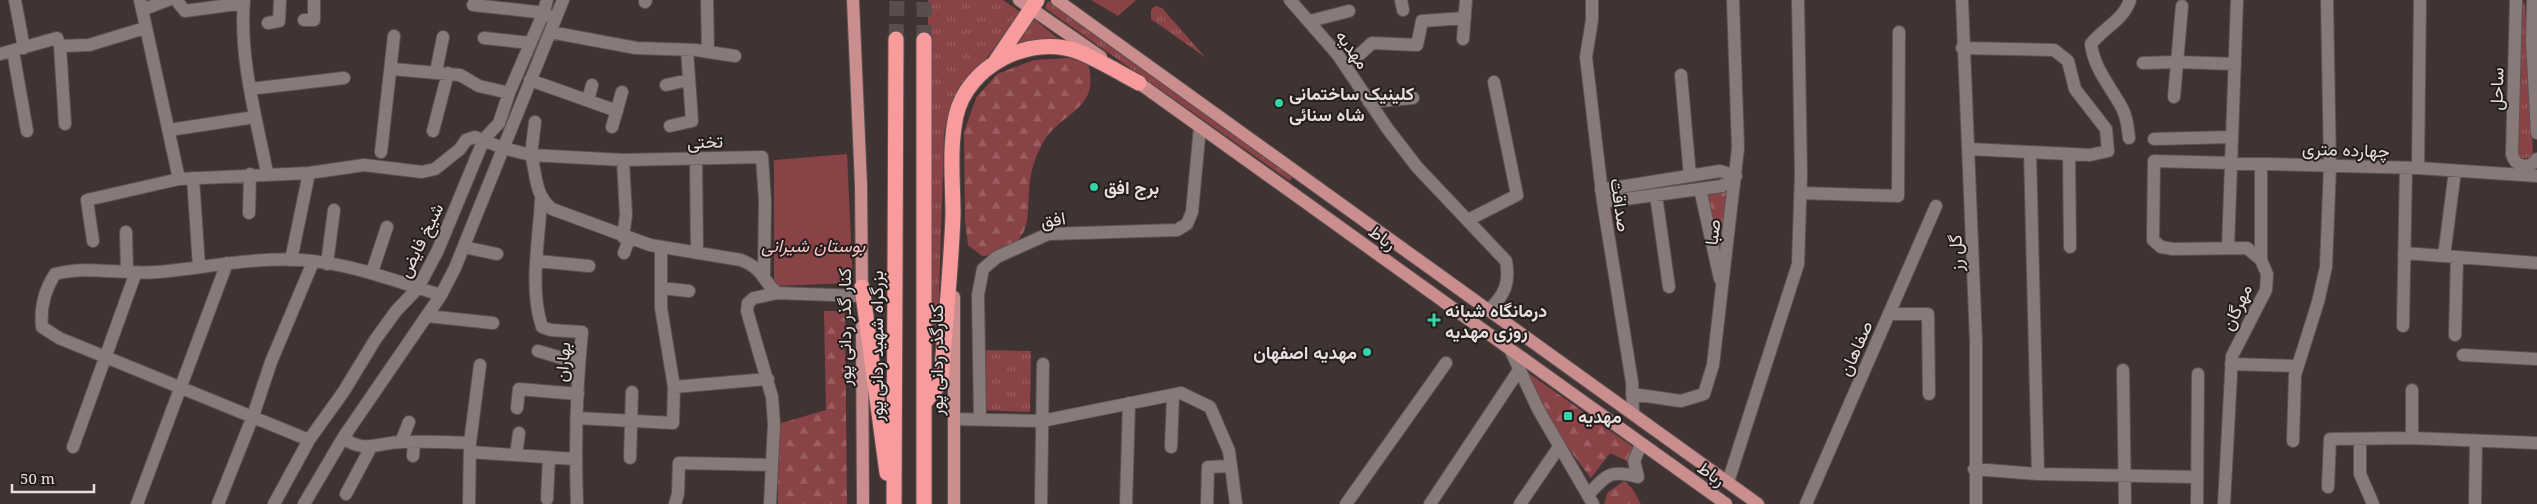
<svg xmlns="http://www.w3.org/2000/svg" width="2537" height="504" font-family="'Noto Serif',Vazirmatn,serif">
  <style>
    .grass { fill: url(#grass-tufts) }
    .forest { fill: url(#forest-firs) }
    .green { fill: #894346 }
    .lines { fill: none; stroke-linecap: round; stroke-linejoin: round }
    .highway-tunnel { stroke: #594e4d; stroke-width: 15; stroke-dasharray: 15 8; stroke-linecap: butt }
    .minor-casing { stroke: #5d5252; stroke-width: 14 }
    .major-casing { stroke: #5d5252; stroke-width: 14 }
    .highway-casing { stroke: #5d5252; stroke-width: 17 }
    .minor { stroke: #897a7a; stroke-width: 12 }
    .major { stroke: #cb8e8f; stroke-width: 12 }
    .highway { stroke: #f79b9d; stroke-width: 15 }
    .poi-dot { fill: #36d4a7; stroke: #231d1d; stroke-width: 2 }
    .labels { text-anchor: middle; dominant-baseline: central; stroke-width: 4; stroke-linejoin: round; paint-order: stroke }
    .street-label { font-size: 18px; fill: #e7dfdf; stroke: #231d1d }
    .poi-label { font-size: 18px; font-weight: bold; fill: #e7dfdf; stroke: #231d1d; text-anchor: start }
    .park-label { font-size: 18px; font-style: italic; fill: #f8c6c6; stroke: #231d1d }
  </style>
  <defs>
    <pattern id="grass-tufts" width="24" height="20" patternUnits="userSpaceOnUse" patternTransform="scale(1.25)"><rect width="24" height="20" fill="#894346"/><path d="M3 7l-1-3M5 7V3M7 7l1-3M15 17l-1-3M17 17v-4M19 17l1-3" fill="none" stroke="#9a5e60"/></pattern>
    <pattern id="forest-firs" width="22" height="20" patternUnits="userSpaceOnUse" patternTransform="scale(1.25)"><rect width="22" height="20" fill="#894346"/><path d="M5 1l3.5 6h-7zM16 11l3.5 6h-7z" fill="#9a5e60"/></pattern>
  </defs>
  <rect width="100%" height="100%" fill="#403433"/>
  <path class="grass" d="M928 0H1003L1020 12C1007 29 996 46 983 63 960 91 953 97 944 134L938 326 928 324Z
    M1048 1 1292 177 1290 181 1045 8Z
    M2522 1 2525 4 2533 154 2529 158H2522L2516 153 2519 3Z
    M1155 6 1162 8 1205 57 1151 19V10Z
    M1034 19 1066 45 1007 54Z
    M980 350 1031 351 1030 412 978 410Z"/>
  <path class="forest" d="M1069 58 1088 64C1101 111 1060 111 1042 144 1034 159 1030 174 1029 191 1028 204 1029 222 1023 233 1012 250 1001 255 982 256L968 245 965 221 964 132 976 98 997 74 1034 60Z
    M1727 190 1719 271 1706 193Z
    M824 311H845L847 504H778V424L826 410Z
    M1527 372 1633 447 1629 462 1610 453 1591 478C1564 445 1544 411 1527 372Z
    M1624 481 1632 488 1641 504H1604L1608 492Z"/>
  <path class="green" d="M1091 0H1136L1118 16Z
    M847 154 853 283 774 286V160Z"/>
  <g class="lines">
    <path class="highway-tunnel" d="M896 39 897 0
      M924 40V0"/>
    <g class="minor-casing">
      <path id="minor" d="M15 0 24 48
        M140 0 179 179
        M176 0 185 11 244 3
        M244 0C239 57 256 117 267 173
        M707 0 708 51
        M1290 0 1338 55 1387 128 1417 167 1506 261C1510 283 1505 294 1490 309
        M1401 0 1403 10
        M1592 0V20L1586 57 1603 202 1632 382 1633 413
        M1962 0 1976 341V504
        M2516 0 2512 154C2515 167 2529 170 2537 159
        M2533 0 2532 40 2537 133
        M645 2 646 0
        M473 5 537 12 549 16
        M142 10 168 0
        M304 20H314V0
        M1310 21 1349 11
        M268 23 279 21 280 0
        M550 32 636 48 696 50 735 56
        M484 38 530 43
        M1463 39 1466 0
        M60 46 65 124
        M1962 48 2054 50 2068 61 2075 89 2106 129 2108 151 2090 155 1969 149
        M13 51 27 131
        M0 54 57 38 60 46 89 45 145 28
        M1360 54 1372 43 1417 45 1422 21 1465 18
        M2143 63 2177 62 2235 64
        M392 69 460 75 479 86 509 93
        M436 72 443 37
        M1681 75 1690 176
        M530 80 617 111
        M666 85 688 80
        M250 89 344 78
        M2174 97 2182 6
        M588 100 592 85
        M1369 102 1413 98
        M535 122 531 155 623 160 762 157 765 201 764 274
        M670 126 692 121 687 50
        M612 127 622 92
        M169 130 255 117
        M433 131 448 73
        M2129 138C2128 128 2127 117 2122 108 2111 87 2094 69 2091 44 2104 27 2123 21 2130 0
        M2154 139 2232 137
        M381 152 394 36
        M2030 152 2038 474
        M2069 154 2070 247
        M696 158 697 253
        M2261 164V260
        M2418 168 2420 0
        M193 178 199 266
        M1700 189 1720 279
        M1601 190 1720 171 1736 176
        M1800 193 1898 196 1899 32
        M1656 195 1669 287
        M541 200C539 241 529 288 542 327L551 330 582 332C576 389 575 447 577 504
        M1603 202 1722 186 1736 176
        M249 213 250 174
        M1468 220 1517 195 1494 82
        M126 232 127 271
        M623 237 626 215 623 160
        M93 241 87 200 179 179 309 173 364 165 422 172 435 169 460 149 466 140 475 137 503 148 531 155C537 176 534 194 552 209L650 245 741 260C765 270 760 278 777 293L862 296
        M464 247 497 254
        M2228 248 2237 0
        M624 253 629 239
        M2404 253 2537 263
        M2444 256 2455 171
        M291 260 309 173
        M537 261 589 266
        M327 264 334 210
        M372 272 387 227
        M661 288 689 291
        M1889 314H1928L1929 394
        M427 316 493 323
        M2403 326 2406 168
        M2455 335 2457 257
        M538 351 579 363
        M1511 351 1538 409 1593 504
        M2463 355 2537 359
        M2231 364 2298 366
        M2123 370 2125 504
        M674 387 768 379
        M2412 390V438
        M1632 394 1681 401 1704 394 1713 365 1738 148 1733 0
        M517 408 519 389 578 394
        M577 418 673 423 674 387 661 308V247
        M954 419 1042 421 1181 393 1210 407 1229 451 1236 504
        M980 419 978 295 983 269 997 257 1048 234 1177 230 1187 224 1192 212 1200 127
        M343 438C365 454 379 442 403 442 425 441 448 442 470 443
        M2360 439V474L2373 504
        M309 440 59 338 42 327C40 307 44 291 55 274 87 265 123 275 157 272 205 268 252 257 301 260 350 263 395 281 441 295
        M2293 441 2295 375 2318 302 2326 267 2330 166 2327 0
        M401 442 409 422
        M73 447 136 272
        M1171 447 1173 395
        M470 452 575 459
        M516 455 519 433
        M413 456 414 442
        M630 458 632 392
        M1974 469 2038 474 2197 477
        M1728 482 1798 264 1801 174 1798 0
        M2328 487 2330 439 2412 438 2537 443
        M346 494 371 447
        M1588 495C1606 475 1610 469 1638 477L1634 461 1641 444
        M547 499 549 457
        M137 504 227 263
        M218 504 253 416 271 362 313 262
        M274 504 309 440 344 391 375 340 396 311 418 288 438 250 484 139 499 123 509 93 543 14 547 0
        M304 504 343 438 441 295 455 268 563 0
        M469 504 470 443 480 365
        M675 504 678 494 679 463 771 465
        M770 504 774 424 772 397 747 311 748 303 754 298 777 293
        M1041 504 1043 364
        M1126 504 1129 403
        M1207 504 1208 467 1231 466
        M1346 504 1446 363
        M1430 504 1519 370
        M1520 504 1559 447
        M1806 504 1936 206
        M2197 504 2198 374
        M2224 504 2232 356 2266 290 2267 274 2261 260 2247 248 2173 249 2161 247 2153 240 2154 161 2418 168 2537 176
        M2475 504 2476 441"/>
    </g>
    <g class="major-casing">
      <path id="major" d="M853 0 861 185 862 295
        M1019 0 1101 57
        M1057 0 1758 504
        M1132 78 1726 504
        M862 327 863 504
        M954 504V297"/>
    </g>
    <g class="highway-casing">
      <path id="highway" d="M996 61 1037 0
        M862 287 887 473
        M925 402 941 382C945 326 951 270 953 215 953 182 949 149 956 116 967 66 1030 33 1079 52 1099 60 1120 73 1139 83
        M894 504 896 39
        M924 504V40"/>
    </g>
    <use href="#minor" class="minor"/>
    <use href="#major" class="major"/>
    <use href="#highway" class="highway"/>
  </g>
  <g class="poi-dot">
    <circle cx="1279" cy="103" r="5"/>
    <circle cx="1094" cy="187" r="5"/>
    <path d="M1431.5 312.5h5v5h5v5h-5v5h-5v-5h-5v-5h5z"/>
    <circle cx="1367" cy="352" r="5"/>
    <rect x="1563" y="411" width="10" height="10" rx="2.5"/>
  </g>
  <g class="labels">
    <g class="street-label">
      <text transform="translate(1353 49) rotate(54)">مهدیه</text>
      <text transform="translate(2496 89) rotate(-89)">ساحل</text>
      <text transform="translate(705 141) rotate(-2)">تختی</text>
      <text transform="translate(2346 149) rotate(2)">چهارده متری</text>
      <text transform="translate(1621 205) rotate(82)">صداقت</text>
      <text transform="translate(1053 219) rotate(-9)">افق</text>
      <text transform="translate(1712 232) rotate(-83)">صبا</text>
      <text transform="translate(1383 237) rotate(36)">رباط</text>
      <text transform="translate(420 240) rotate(-64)">شیخ فایض</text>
      <text transform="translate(1955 253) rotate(-92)">گل رز</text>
      <text transform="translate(2236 307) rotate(-65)">مهرگان</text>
      <text transform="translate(844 327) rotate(-90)">کنار گذر ردانی پور</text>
      <text transform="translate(876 346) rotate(-90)">بزرگراه شهید ردانی پور</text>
      <text transform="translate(1855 348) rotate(-66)">صفاهان</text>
      <text transform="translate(936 360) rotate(-90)">کنارگذر ردانی پور</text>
      <text transform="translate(562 362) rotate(-86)">بهاران</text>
      <text transform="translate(1712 473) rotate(35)">رباط</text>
    </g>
    <g class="poi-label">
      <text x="1289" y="93">کلینیک ساختمانی<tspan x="1289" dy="21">شاه سنائی</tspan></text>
      <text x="1104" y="187">برج افق</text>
      <text x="1445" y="310">درمانگاه شبانه<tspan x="1445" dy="21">روزی مهدیه</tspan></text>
      <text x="1357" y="352" text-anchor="end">مهدیه اصفهان</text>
      <text x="1578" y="416">مهدیه</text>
    </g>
    <g class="park-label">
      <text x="813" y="245">بوستان شیرانی</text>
    </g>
  </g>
  <path d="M12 484v8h82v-8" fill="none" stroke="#e7dfdf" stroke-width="2.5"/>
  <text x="20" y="484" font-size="15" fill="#e7dfdf" stroke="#231d1d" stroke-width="4" paint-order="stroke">50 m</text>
</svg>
